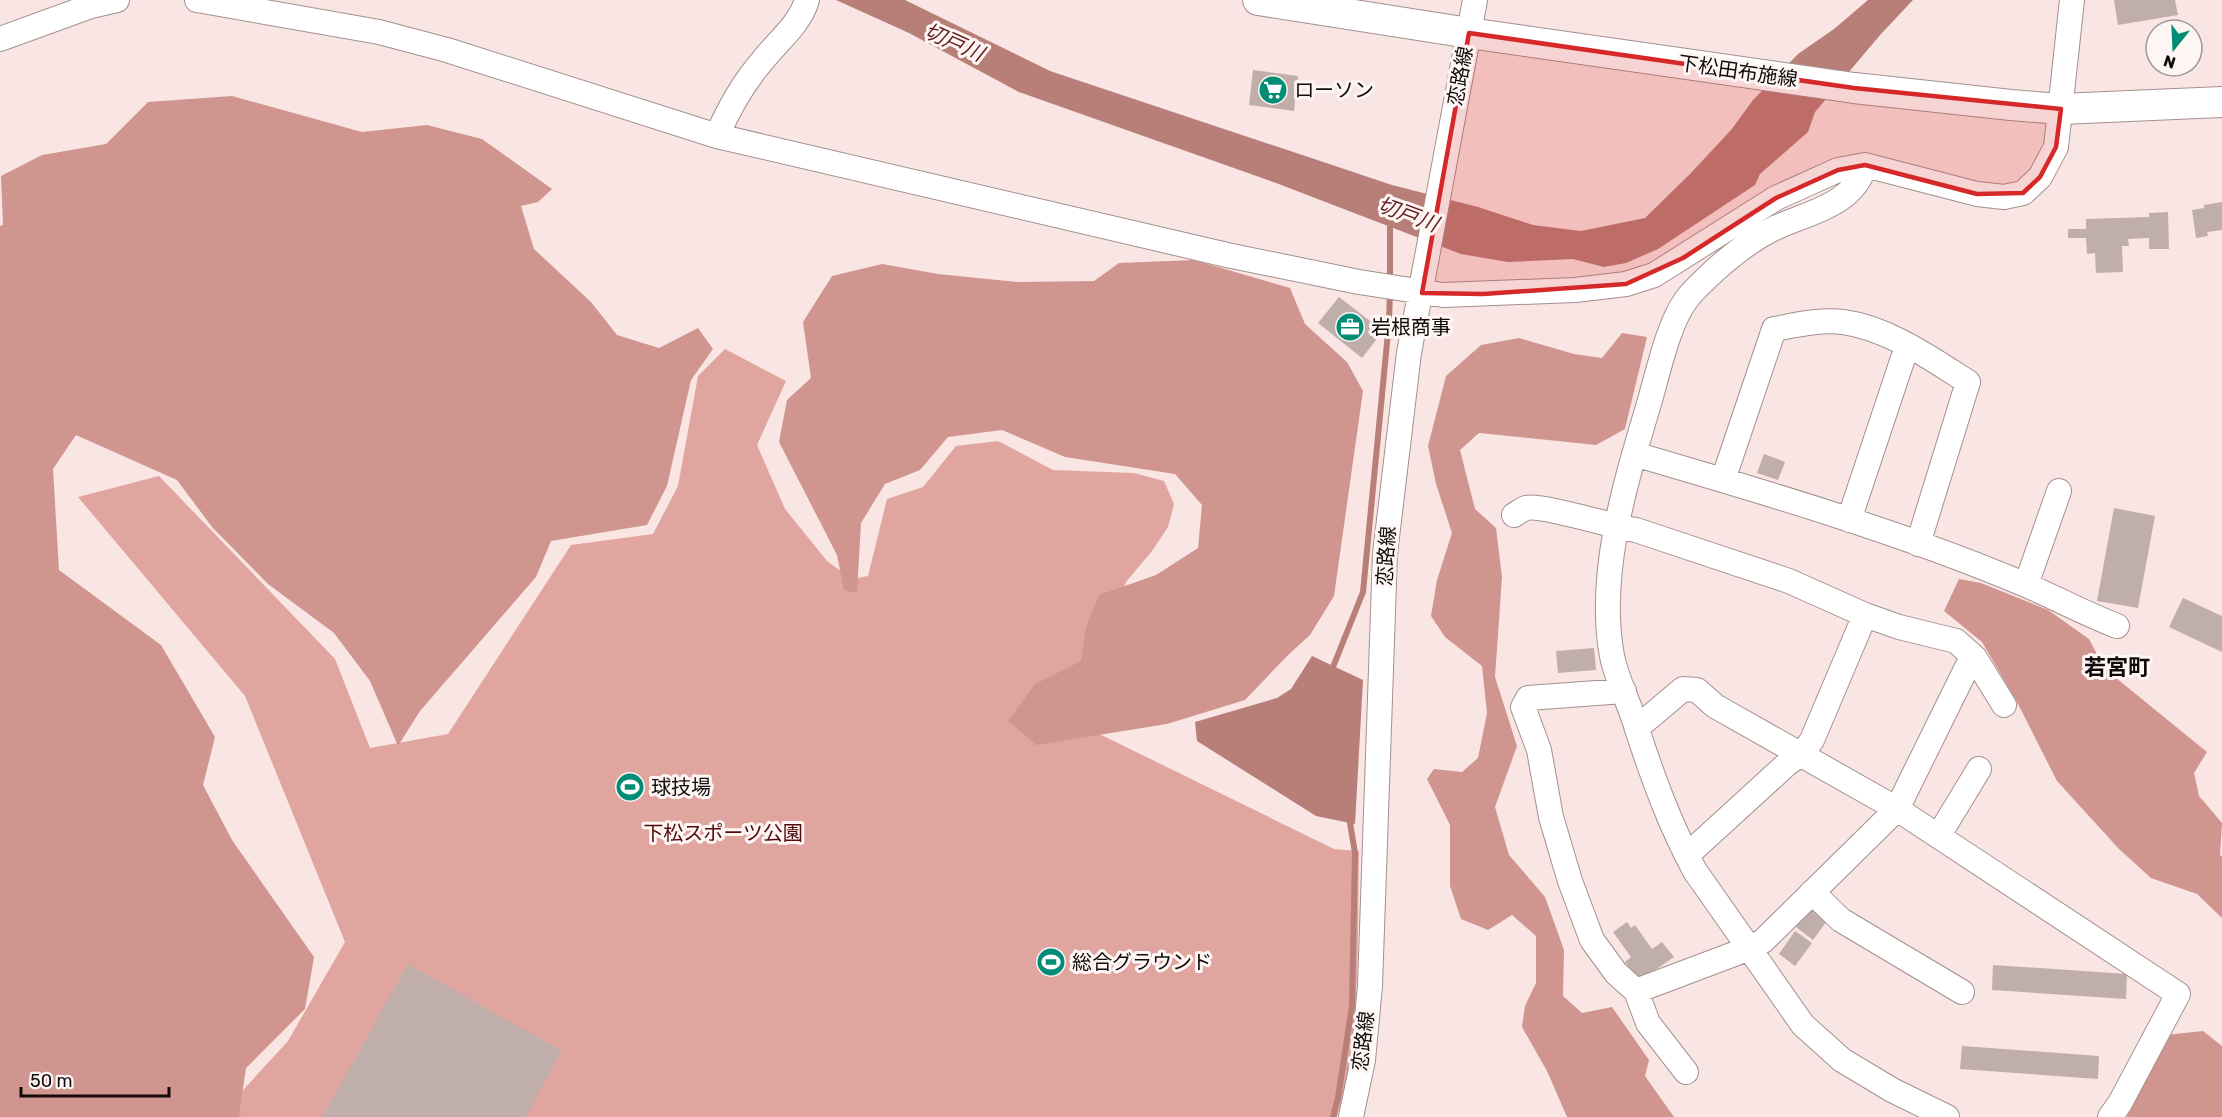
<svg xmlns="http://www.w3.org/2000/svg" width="2222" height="1117" font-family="Rubik,'Noto Sans JP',sans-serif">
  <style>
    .green { fill: #e1a59f }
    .forest { fill: #d1958f }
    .water { fill: #b87e78 }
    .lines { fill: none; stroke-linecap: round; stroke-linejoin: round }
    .stream { stroke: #b87e78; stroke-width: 6 }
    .building { fill: #c0aeab }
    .minor-casing { stroke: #a3918f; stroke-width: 26 }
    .major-casing { stroke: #a3918f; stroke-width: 32 }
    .minor { stroke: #fff; stroke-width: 24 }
    .major { stroke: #fff; stroke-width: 30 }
    .marked { fill: #d62828; fill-opacity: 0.2; stroke: #d62828; stroke-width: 4.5; stroke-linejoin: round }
    .labels { text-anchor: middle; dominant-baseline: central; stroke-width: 6; stroke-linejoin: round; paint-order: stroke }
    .street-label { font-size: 20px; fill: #100a09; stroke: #fef5f5 }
    .poi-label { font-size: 20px; fill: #100a09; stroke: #fef5f5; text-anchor: start }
    .park-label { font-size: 20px; fill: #51080b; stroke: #fef5f5 }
    .water-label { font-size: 21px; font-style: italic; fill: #661e1d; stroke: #fef5f5 }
    .quarter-label { font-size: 22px; font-weight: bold; fill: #100a09; stroke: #fef5f5 }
  </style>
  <rect width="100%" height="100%" fill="#f9e5e3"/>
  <path class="green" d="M725 349 786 381 757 445 785 509 827 561 852 579 868 576 887 499 923 487 956 446 998 441 1053 470 1134 473 1164 481 1174 504 1168 527 1152 551 1126 582 1100 657 1081 725 1334 849 1359 851C1357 937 1362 1034 1337 1117H226L222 1113 288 1041 345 942 245 696 78 497 159 476 335 659 370 748 448 734 571 545 653 534 678 486 698 376Z"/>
  <path class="forest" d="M232 96 362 132 427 125 482 139 552 189 538 202 521 206 534 249 591 302 617 335 659 348 698 328 713 349 691 380 667 486 647 525 551 541 536 577 420 711 398 746 370 681 334 633 268 584 212 527 177 480 76 435 53 469 59 570 161 645 215 737 203 785 232 840 314 957 305 1009 246 1068 239 1115 241 1117H0V226L3 225 1 176 42 155 106 144 148 102Z
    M1194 260 1290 288 1305 324 1347 362 1363 391 1334 596 1310 635 1287 656 1245 700 1167 724 1036 745 1008 721 1035 684 1081 661 1086 627 1099 595 1156 575 1198 548 1202 505 1175 474 1065 457 1002 430 948 437 920 470 885 484 861 523 857 593 844 590 837 555 779 442 787 400 811 378 803 322 832 276 882 264 938 274 1017 282 1094 281 1119 263Z
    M1622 333 1647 337 1625 429 1596 445 1479 433 1460 450 1475 509 1496 528 1502 577 1495 677 1517 746 1495 807 1509 855 1545 897 1564 950 1563 996 1582 1013 1612 1007 1649 1060 1645 1076 1674 1117H1567L1547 1071 1522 1027 1525 1006 1536 983V936L1512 915 1488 930 1461 919 1450 886V825L1427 779 1434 769 1462 772 1478 758 1487 713 1482 666 1445 637 1431 616 1437 580 1452 533 1436 484 1428 446 1446 376 1481 345 1519 338 1574 354 1602 358Z
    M1959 579 1981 583 2048 610 2089 639 2105 669 2207 752 2194 773 2199 796 2222 823 2220 855 2222 857V918L2197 894 2151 878 2119 849 2057 781 2018 704 1982 642 1944 611Z
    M2203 1031 2222 1046V1117H2127L2156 1036Z"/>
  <path class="water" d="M836 0H905L1050 71 1392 185 1478 207 1533 225 1581 231 1645 218 1690 174 1731 130 1753 100 1798 54 1834 29 1868 0H1913L1881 34 1815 112 1808 132 1760 174 1755 185 1658 249 1626 263 1604 267 1573 259 1508 262 1461 254 1276 183 1019 92 909 33Z
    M1312 656 1363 680 1355 824 1316 816 1197 741 1195 722 1277 698 1291 689Z"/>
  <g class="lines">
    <path class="stream" d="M1390 281V219
      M1331 672 1363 592 1389 322 1390 291
      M1333 1117 1338 1098 1352 1006 1355 853 1349 817"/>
  </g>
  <path class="building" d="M2114 0H2175L2178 15 2118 25Z
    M1253 70 1298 76 1294 111 1249 105Z
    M2222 202V230L2207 232 2208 236 2196 238 2192 210 2204 208V205Z
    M2168 212 2169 249H2149V238L2128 239 2129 246H2122L2123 272 2096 273 2095 253 2087 254 2086 238H2068V229H2086V219L2149 217V213Z
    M1339 297 1383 331 1362 358 1318 323Z
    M1764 454 1785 462 1778 480 1757 473Z
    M2114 508 2155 516 2138 608 2097 601Z
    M2183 598 2222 616V652L2169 627Z
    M1594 648 1596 670 1558 673 1556 651Z
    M1812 905 1829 918 1813 940 1796 927Z
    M1627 922 1631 928 1635 925 1652 949 1662 942 1674 957 1639 981 1625 962 1631 957 1613 932Z
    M1795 931 1812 943 1795 966 1779 954Z
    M408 964 562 1051 525 1117H322Z
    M1993 965 2127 974 2126 999 1992 990Z
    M1962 1046 2099 1056 2098 1079 1960 1069Z"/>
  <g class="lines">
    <g class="minor-casing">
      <path id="minor" d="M197 0 379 32 447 50 717 136 1227 255 1359 282 1443 295 1575 290 1626 284 1654 275 1776 198 1838 170 1865 165 1977 194 2004 197 2023 193 2040 177 2056 147 2072 0
        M0 39 91 6 117 0
        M717 136C728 110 744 82 763 60 778 41 800 24 807 0
        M1865 165C1853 208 1803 213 1769 231 1749 241 1731 256 1714 271 1705 280 1693 290 1686 300 1668 324 1657 377 1648 407 1625 484 1597 575 1612 656 1617 681 1630 704 1637 729 1653 778 1670 825 1695 871L1803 1025 1842 1060 1892 1090 1947 1117
        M1634 454C1764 492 1901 532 2026 585 2056 598 2086 614 2117 626
        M1723 480 1774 329C1796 325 1821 319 1843 322 1888 328 1930 358 1968 382L1918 544
        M1514 515C1518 513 1522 509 1526 508 1542 504 1614 527 1636 530L1789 581 1865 615 1899 627 1956 641 1975 658 2004 705
        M1849 520 1903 358 1909 346
        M2026 585 2059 491
        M1624 691 1528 698 1523 707 1539 750 1551 817 1570 881 1592 940 1616 973 1636 991 1648 1023 1686 1072
        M1636 724 1645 721 1683 689 1697 690 1715 706 1897 809 2178 994 2120 1103 2110 1117
        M1939 835 1979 769
        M1682 846 1695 848 1788 763 1802 754 1812 740 1865 615
        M1812 892 1841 920 1962 992
        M1636 991 1750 948 1763 941 1897 809 1967 667 1975 658
        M1351 1117 1363 1060 1370 986 1385 554 1409 353 1475 0"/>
    </g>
    <g class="major-casing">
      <path id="major" d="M1258 0 1469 33 1854 88 2011 105 2061 109 2222 102"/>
    </g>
    <use href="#minor" class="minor"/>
    <use href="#major" class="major"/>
  </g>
  <path class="marked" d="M1469 33 1854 88 2061 109 2056 147 2040 177 2023 193 1977 194 1865 165 1838 170 1776 198 1683 258 1626 284 1483 294 1422 293Z"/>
  <defs>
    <g id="supermarket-disc" transform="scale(1.5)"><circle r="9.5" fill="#018d75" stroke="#fef5f5"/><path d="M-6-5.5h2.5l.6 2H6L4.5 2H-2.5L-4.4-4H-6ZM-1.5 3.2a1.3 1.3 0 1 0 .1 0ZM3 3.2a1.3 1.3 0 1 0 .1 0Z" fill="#fff"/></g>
    <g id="office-disc" transform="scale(1.5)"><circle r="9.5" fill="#018d75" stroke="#fef5f5"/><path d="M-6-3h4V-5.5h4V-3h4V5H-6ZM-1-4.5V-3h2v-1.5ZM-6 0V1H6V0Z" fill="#fff"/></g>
    <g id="stadium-disc" transform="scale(1.5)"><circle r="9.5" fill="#018d75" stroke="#fef5f5"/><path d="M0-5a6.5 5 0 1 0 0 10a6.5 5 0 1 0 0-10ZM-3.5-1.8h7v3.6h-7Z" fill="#fff"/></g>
  </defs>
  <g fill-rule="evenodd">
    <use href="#supermarket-disc" x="1273" y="90"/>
    <use href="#office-disc" x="1350" y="327"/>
    <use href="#stadium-disc" x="630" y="787"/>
    <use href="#stadium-disc" x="1051" y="962"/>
  </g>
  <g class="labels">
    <g class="street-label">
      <text transform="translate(1738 71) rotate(8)">下松田布施線</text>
      <text transform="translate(1460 76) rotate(-79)">恋路線</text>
      <text transform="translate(1386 556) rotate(-86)">恋路線</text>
      <text transform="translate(1363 1041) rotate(-83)">恋路線</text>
    </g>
    <g class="poi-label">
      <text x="1294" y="90">ローソン</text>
      <text x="1371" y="327">岩根商事</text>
      <text x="651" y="787">球技場</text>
      <text x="1072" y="962">総合グラウンド</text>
    </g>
    <g class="park-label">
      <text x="723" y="833">下松スポーツ公園</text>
    </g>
    <g class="water-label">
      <text transform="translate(954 42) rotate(24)">切戸川</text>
      <text transform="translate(1408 214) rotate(20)">切戸川</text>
    </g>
    <g class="quarter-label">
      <text x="2117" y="667">若宮町</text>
    </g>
  </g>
  <g transform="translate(2174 48) rotate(198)"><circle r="28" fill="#fef5f5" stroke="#9f9797" stroke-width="1.5"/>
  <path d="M0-4.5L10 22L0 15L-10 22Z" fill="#018d75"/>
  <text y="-9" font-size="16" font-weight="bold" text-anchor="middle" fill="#100a09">N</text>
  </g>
  <path d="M21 1087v9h148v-9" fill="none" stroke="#100a09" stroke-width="3"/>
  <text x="30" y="1087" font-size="18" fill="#100a09" stroke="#fef5f5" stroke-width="4.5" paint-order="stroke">50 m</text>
</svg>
